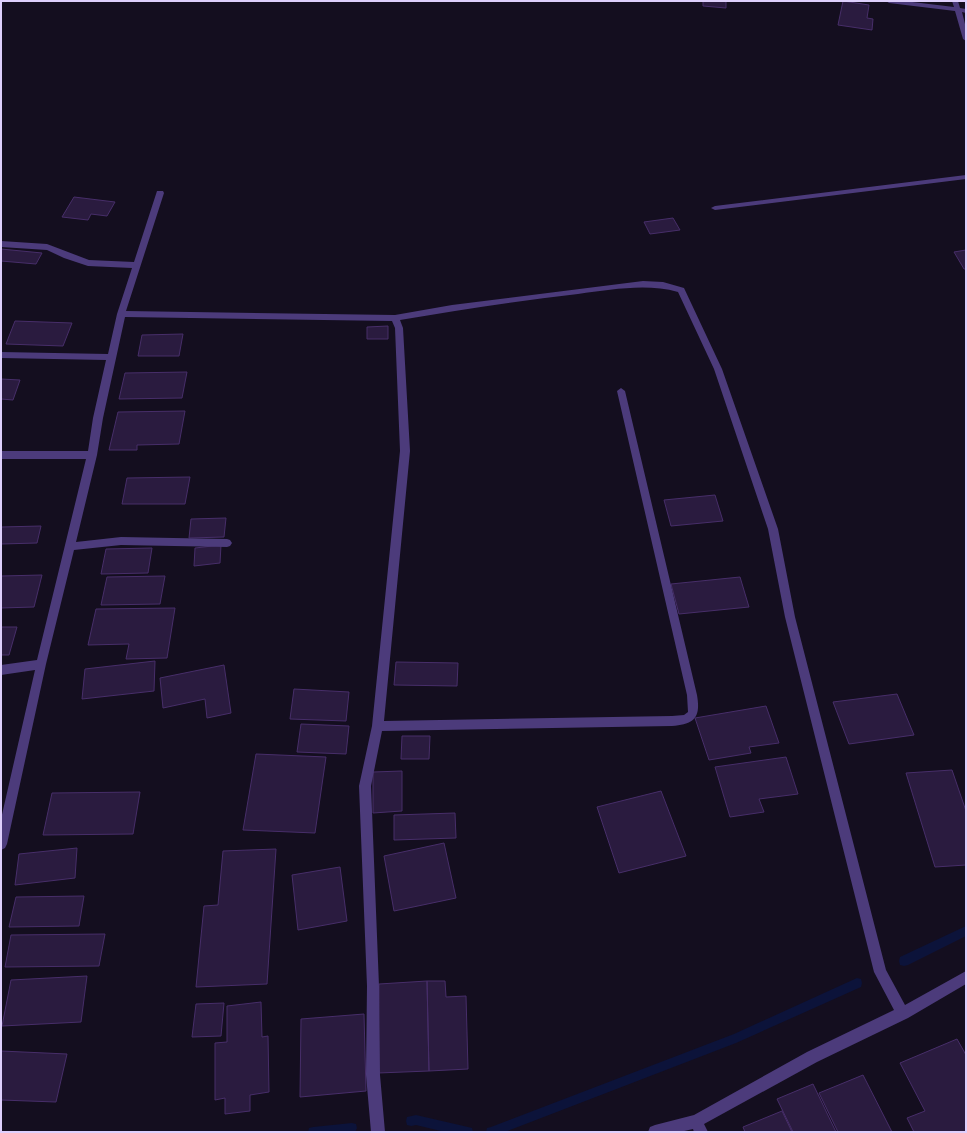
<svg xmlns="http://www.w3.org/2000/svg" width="967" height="1133" font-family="'Varela Round',sans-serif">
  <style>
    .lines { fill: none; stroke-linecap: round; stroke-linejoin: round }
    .stream { fill: #0c133a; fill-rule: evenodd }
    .building { fill: #2a1b3f; stroke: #472e69 }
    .minor { fill: #4c3b7b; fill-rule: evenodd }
  </style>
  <rect width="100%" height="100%" fill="#140e1f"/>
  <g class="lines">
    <path class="stream" d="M966 926V936L908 965 904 966 900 965 899 961 900 957Z
      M857 978 861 979 862 983 861 987 736 1043 505 1132H486L487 1128 491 1127 734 1034Z
      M416 1115 468 1127 472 1128 473 1132H445L416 1125 411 1126 407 1125 406 1121 407 1117Z
      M352 1123 356 1124 357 1128 355 1132H308L309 1128 313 1127Z"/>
  </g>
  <path class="building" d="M703 1H726V8L703 6Z
    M843 1 869 5 867 18 873 19 872 30 838 25Z
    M74 197 115 202 107 216 91 214 88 220 62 217Z
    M673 218 680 230 650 234 644 222Z
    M1 249 42 253 36 264 1 261Z
    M966 250V269H964L954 252Z
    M15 321 72 323 63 346 6 344Z
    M388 326V339H367V327Z
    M183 334 179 356H138L142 335Z
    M187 372 182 398 119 399 125 373Z
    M1 379 20 380 13 400 1 399Z
    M185 411 179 444 137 445V450H109L118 412Z
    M190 477 185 504H122L127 478Z
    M715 495 723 521 671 526 664 500Z
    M226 518 224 537 189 538 191 519Z
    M41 526 37 543 1 544V527Z
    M221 545 220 563 194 566 195 548Z
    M152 548 148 573 101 574 106 549Z
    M42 575 34 607 1 608V576Z
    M165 576 160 604 101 605 107 577Z
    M740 577 749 607 679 614 671 584Z
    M175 608 167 658 126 659 129 644 88 645 96 609Z
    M1 627H17L9 655H1Z
    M155 661 154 691 82 699 85 669Z
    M396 662 458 663 457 686 394 685Z
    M224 665 231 713 207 718 205 699 163 708 160 678Z
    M294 689 349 692 346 721 290 719Z
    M897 694 914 735 849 744 833 702Z
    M766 706 779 743 749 747 751 753 709 760 695 718Z
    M301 724 349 726 346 754 297 752Z
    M402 736H430L429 759H401Z
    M256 754 326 757 315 833 243 830Z
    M786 757 798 794 759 799 764 812 730 817 715 767Z
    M952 770 966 811V865L935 867 906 773Z
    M402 771V811L373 813V772Z
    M661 791 686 856 619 873 597 807Z
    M140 792 133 834 43 835 52 793Z
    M455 813 456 838 394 840V815Z
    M444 843 456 898 394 911 384 856Z
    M77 848 75 878 15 885 19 854Z
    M276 849 267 984 196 987 204 906 218 905 223 851Z
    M340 867 347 921 298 930 292 875Z
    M84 896 79 926 9 927 16 897Z
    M105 934 99 966 5 967 11 935Z
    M87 976 81 1022 2 1026 11 980Z
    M427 981H445L446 997 466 996 468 1069 429 1071Z
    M427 981 429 1071 378 1073 379 984Z
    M261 1002 262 1037 268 1036 269 1092 250 1095V1111L225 1114V1098L215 1100V1043L227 1042V1006Z
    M224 1003 221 1036 192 1037 196 1004Z
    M364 1014 366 1091 300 1097 301 1019Z
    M957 1039 966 1055V1132H914L907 1118 925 1111 900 1063Z
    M1 1051 67 1054 56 1102 1 1100Z
    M863 1075 892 1132H838L819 1093Z
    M813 1084 836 1132H793L777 1099Z
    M782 1111 792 1132H745L743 1127Z"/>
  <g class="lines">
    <path class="minor" d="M886 1H904L954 7 952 1H958L960 8 966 9V13L962 12 966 28V41L963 39 955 11 889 3Z
      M966 175V179L715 210 711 208 715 206Z
      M157 191H163L164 193 126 311 395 315 452 305 643 281 663 282 684 288 722 369 778 529 795 617 886 970 905 1005 966 971V984L908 1018 817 1062 704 1124 708 1132H694L693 1129 680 1132H648L650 1127 655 1125 694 1115 807 1052 894 1010 874 972 785 617 768 529 714 369 678 292C645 283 611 290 578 294 518 301 459 310 400 320L403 328 410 451 384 721 672 716 684 715 688 712 687 695 617 391 621 388 625 391 697 695C701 718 694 724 672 726L382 731 371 786 379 986 380 1075 385 1132H371L366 1075 367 986 359 786 372 726 400 451 395 328 392 321 125 317 103 418 97 455 76 542 121 537 227 539 230 540 232 543 230 546 227 547 121 545 74 550 46 664 7 844 5 848 1 850V819L35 670 1 675V665L37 660 86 459H1V451H88L93 418 106 360 1 358V352L108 354 117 314 132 268 88 266 64 258 47 250 1 247V241L47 244 89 260 134 262Z"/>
  </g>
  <rect width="967" height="1133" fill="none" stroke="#decffc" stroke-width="4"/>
</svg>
